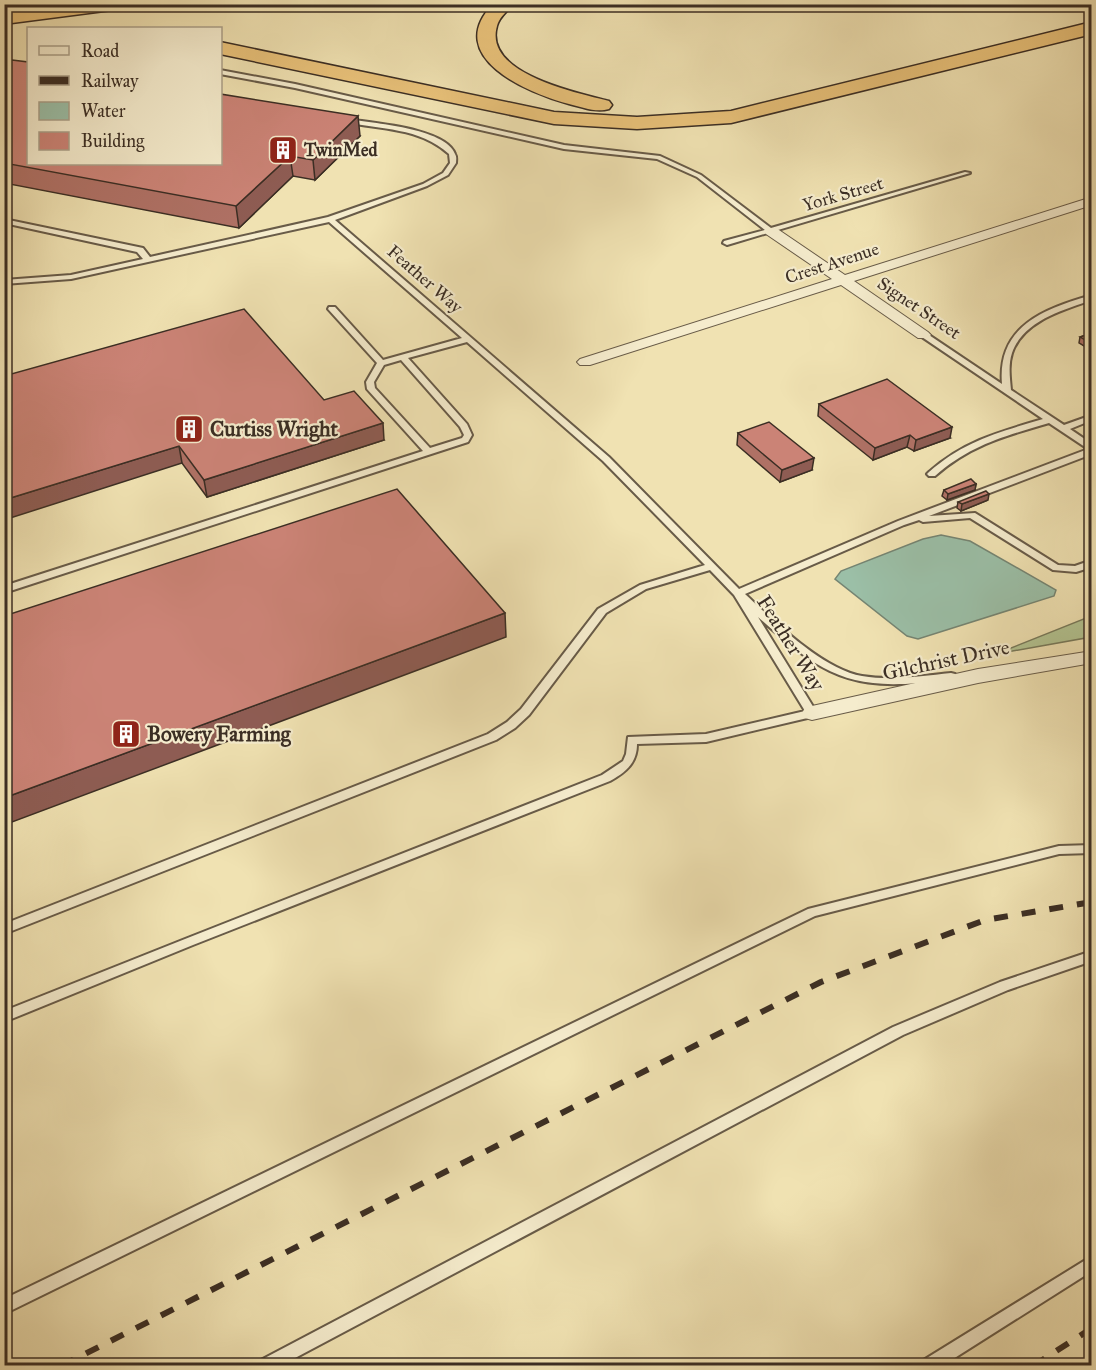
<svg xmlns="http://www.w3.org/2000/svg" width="1096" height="1370" font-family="'IM FELL Great Primer',serif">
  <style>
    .green { fill: #b3c491; stroke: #77795a; stroke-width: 1.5 }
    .water { fill: #9bbfa7; stroke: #758573; stroke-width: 1.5 }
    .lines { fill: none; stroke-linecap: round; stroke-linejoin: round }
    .service-casing { stroke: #685b48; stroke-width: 4 }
    .minor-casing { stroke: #685b48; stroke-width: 2 }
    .motorway-casing { stroke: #3b2e24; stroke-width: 3 }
    .service { fill: #f5eccd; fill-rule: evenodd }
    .minor { fill: #f5eccd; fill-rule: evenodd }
    .motorway { fill: #e8c179; fill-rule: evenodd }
    .rail { stroke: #3b2e24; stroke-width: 6; stroke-dasharray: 14 14; stroke-linecap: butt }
    .wall { fill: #af7165; stroke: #3b2e24; stroke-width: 1.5 }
    .shaded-wall { fill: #8e5c53; stroke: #3b2e24; stroke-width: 1.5 }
    .building { fill: #cb8376; stroke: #3b2e24; stroke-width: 1.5 }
    .labels { text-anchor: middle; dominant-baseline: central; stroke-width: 4.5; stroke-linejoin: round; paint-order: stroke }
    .far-poi-label { font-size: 18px; font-weight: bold; fill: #3b2e24; stroke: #f5eccd; text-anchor: start }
    .far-street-label { font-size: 18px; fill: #3b2e24; stroke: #f5eccd }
    .poi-label { font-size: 21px; font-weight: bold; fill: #3b2e24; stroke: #f5eccd; text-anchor: start }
    .street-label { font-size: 21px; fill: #3b2e24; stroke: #f5eccd }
  </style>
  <rect width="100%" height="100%" fill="#f0e2b2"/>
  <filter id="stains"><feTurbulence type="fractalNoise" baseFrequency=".00333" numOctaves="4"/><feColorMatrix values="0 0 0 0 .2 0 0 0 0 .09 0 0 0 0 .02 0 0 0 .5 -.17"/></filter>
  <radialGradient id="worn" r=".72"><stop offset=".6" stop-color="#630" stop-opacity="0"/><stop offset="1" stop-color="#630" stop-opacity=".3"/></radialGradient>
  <path class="green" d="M1091 616V637L996 654Z"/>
  <path class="water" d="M941 535 970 541 1056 590 1054 596 918 639 907 636 835 579 841 571 923 539Z"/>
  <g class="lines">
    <g class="service-casing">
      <path id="service" d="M220 70 295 84 564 145 660 156 701 175 771 228 965 172 970 173 727 245 723 243 724 241 765 230 697 177 657 159 564 149 295 88 220 74Z
        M347 119C371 123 446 128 455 154 457 157 456 160 456 163L448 175 427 186 335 220 609 457 739 589 898 521 1088 449 1049 423C1005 436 970 445 935 476H929L927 474 929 472C964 441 999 432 1043 419L919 335 920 333H926L1002 384C997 326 1044 309 1092 295V300C1063 310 1023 321 1012 353 1008 365 1010 378 1011 390L1064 425 1092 415V420L1070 429 1092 444V454L929 516 975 513 1058 565 1075 566 1092 560V567L1076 572 1053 570 970 518 923 522 919 520 904 525 745 594C774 621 822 669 862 676 892 681 922 676 951 673L955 674 956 677 955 680C943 682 930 682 918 683 841 690 813 666 758 617L817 713 816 716 706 742 637 744C637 763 626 772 610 781L193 945 4 1022V1011L185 939 602 775 623 761 626 754 628 737 706 734 805 711 734 595 710 570 646 589 606 613 529 715 515 728 496 740 4 934V924L488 734 507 722 521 709 598 609 640 585 705 565 603 461 467 342 408 358 467 424 472 435 468 442 4 593V586L423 451 367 389 366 382 377 363 328 309 329 307H335L383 360 462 338 329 222 71 279 4 284V280L71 275 143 259 137 252 4 223V219L143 248 150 257 328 217 423 184 443 173 450 163 449 154C419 127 381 130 345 122L344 121ZM401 360 460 427 464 435 462 438 430 448 375 388 374 382 384 365Z
        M1092 845V853L1059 854 815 916 4 1314V1299L808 909 1059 846Z
        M1092 951V961L1008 990 903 1035 280 1366H257L259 1361 893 1027 1000 982Z
        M1092 1256V1271L942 1366H920L922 1361Z"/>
    </g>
    <g class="minor-casing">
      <path id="minor" d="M1092 197V205L854 281 928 332 931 335 928 338H918L841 285 590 365H580L577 362 580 359 832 279 766 234 764 231 766 228H776L845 275Z
        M1092 651V663L978 683 812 720 805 718 802 713 805 708 812 706 978 669Z"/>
    </g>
    <g class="motorway-casing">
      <path id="motorway" d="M70 4H129L120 9 4 24V12Z
        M493 4H513C507 12 499 17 497 26 483 74 578 93 609 101L612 105 609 109C596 113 582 107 569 104 528 93 442 57 493 4Z
        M1092 22V34L731 123 637 129 554 124 220 54V42L554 112 637 117 731 111Z"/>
    </g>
    <use href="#service" class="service"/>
    <use href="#minor" class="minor"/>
    <use href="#motorway" class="motorway"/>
    <path class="rail" d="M61 1366 821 982 985 920 1092 902
      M1033 1366 1092 1328"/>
  </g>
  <path class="wall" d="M4 65 360 136 315 180 293 176 239 228 4 183Z
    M1092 333V351L1079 343 1080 337Z
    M4 376 324 400 384 440 207 497 182 463Z
    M819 404 950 438 914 451 907 447 873 460 818 416Z
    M738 433 812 470 780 482 737 445Z
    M976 484 975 490 947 500 942 496 944 490Z
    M988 500 961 511 957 508 958 502Z"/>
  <path class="shaded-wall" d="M358 116 360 136 315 180 313 160Z
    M290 156 293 176 239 228 236 206Z
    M383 423 384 440 207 497 204 480Z
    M952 427 950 438 914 451 916 440Z
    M910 435 907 447 873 460 875 448Z
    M179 446 182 463 4 520V500Z
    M814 458 812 470 780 482 782 470Z
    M976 484 975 490 947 500 948 494Z
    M989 494 988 500 961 511 962 504Z
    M505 613 506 637 4 825V798Z"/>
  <path class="building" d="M12 60 28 62V164H220V94L358 116 313 160 290 156 236 206 4 163V65Z
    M244 309 324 400 354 391 383 423 204 480 179 446 4 500V376Z
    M1092 333V344L1080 337Z
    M887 379 952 427 916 440 910 435 875 448 819 404Z
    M769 422 814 458 782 470 738 433Z
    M971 479 976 484 948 494 944 490Z
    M397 489 505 613 4 798V616Z
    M986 491 989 494 962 504 958 502Z"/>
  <defs>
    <g id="building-square" transform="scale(1.5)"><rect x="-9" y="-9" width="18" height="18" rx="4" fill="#8f2418" stroke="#f5eccd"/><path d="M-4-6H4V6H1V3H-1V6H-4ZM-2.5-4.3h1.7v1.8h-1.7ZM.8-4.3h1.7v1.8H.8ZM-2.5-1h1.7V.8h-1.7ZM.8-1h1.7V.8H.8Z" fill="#fff"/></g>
  </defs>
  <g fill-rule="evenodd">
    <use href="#building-square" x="283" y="150"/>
    <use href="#building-square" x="189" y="429"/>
    <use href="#building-square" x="126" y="734"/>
  </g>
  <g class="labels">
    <g class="far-poi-label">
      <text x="304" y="150">TwinMed</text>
    </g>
    <g class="far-street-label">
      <text transform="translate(843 194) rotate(-16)">York Street</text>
      <text transform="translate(832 263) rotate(-18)">Crest Avenue</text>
      <text transform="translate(425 279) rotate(41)">Feather Way</text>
      <text transform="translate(919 308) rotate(34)">Signet Street</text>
    </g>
    <g class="poi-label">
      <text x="210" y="429">Curtiss Wright</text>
      <text x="147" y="734">Bowery Farming</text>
    </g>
    <g class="street-label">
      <text transform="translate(791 643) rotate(58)">Feather Way</text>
      <text transform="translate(946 660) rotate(-12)">Gilchrist Drive</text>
    </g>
  </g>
  <rect width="1096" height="1370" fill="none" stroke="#f0e2b2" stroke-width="24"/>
  <rect x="6" y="6" width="1084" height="1358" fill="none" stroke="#3b2e24" stroke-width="3"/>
  <rect x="12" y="12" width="1072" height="1346" fill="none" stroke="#3b2e24" stroke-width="1.5"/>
  <rect x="27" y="27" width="195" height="138" fill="#f5eccd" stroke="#aba089" stroke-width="1.5"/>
  <rect x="39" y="46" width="30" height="9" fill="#f5eccd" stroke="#aba089" stroke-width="1.5"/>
  <text x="81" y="57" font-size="18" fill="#3b2e24">Road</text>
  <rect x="39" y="76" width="30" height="9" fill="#3b2e24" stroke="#aba089" stroke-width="1.5"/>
  <text x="81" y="87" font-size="18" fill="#3b2e24">Railway</text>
  <rect x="39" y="102" width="30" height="18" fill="#9bbfa7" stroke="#aba089" stroke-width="1.5"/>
  <text x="81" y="117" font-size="18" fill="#3b2e24">Water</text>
  <rect x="39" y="132" width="30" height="18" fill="#cb8376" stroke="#aba089" stroke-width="1.5"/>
  <text x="81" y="147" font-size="18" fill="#3b2e24">Building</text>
  <rect width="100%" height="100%" filter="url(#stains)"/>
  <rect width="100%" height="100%" fill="url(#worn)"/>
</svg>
